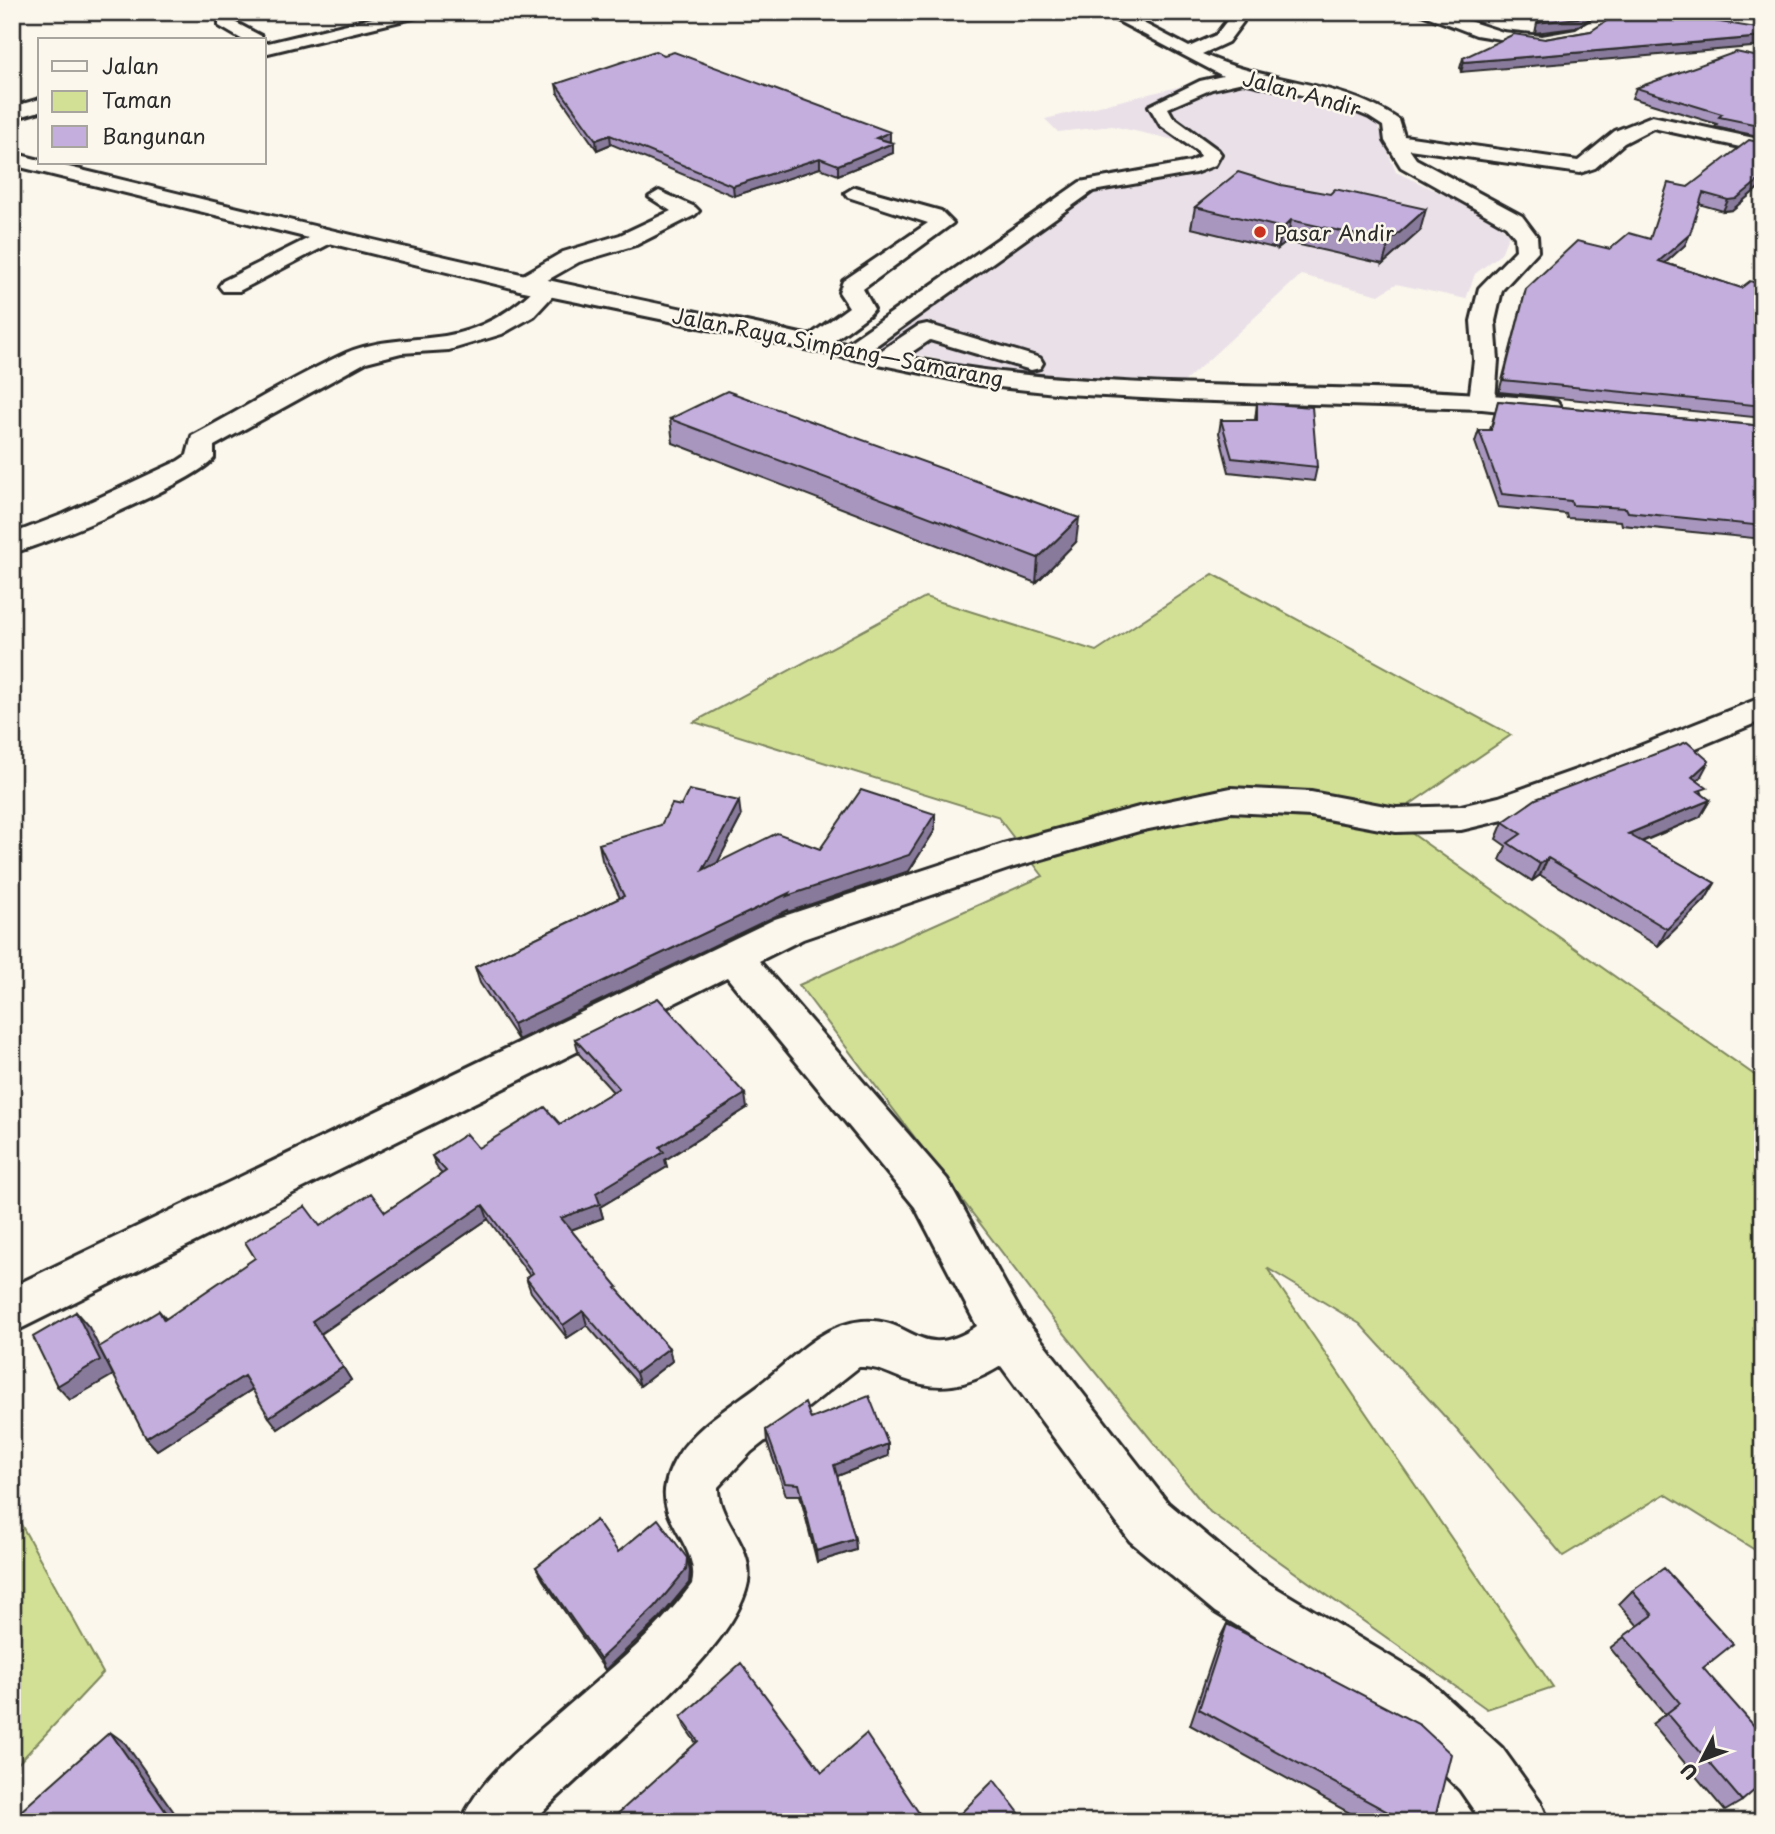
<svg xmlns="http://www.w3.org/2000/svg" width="1775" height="1834" font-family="'Playpen Sans',sans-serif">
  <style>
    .built { fill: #eae1e8 }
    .green { fill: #d1e094; stroke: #7e8660; stroke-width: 2 }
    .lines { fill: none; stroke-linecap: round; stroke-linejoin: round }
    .minor-casing { stroke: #2b2b2b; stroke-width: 6 }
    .major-casing { stroke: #2b2b2b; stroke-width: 6 }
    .minor { fill: #fbf7ec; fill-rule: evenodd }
    .major { fill: #fbf7ec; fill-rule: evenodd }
    .wall { fill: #a896be; stroke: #2b2b2b; stroke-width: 2 }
    .shaded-wall { fill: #887a9b; stroke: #2b2b2b; stroke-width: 2 }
    .building { fill: #c3aedd; stroke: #2b2b2b; stroke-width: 2 }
    .poi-dot { fill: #c8321e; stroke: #fbf7ec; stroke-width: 2.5 }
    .labels { text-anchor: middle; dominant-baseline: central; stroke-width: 5; stroke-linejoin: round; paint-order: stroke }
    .far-street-label { font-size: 21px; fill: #2b2b2b; stroke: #fbf7ec }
    .far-poi-label { font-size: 21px; fill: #2b2b2b; stroke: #fbf7ec; text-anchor: start }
  </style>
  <rect width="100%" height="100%" fill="#fbf7ec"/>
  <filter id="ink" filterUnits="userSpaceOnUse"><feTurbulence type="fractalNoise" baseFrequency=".0143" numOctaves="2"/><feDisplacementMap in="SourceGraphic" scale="14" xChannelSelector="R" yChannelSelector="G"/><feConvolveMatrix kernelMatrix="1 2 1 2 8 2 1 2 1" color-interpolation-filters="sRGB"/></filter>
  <g filter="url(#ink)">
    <path class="built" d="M1215 78 1320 99 1368 117 1377 124 1396 172 1488 215 1509 234 1501 254 1475 274 1466 299 1396 284 1379 295 1301 275 1183 383 1065 378 984 369 855 342 1091 179 1186 165 1202 153 1192 144 1112 126 1058 132 1045 119Z"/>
    <path class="green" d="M1213 574 1511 735 1390 818 1763 1081V1555L1665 1494 1563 1556 1458 1431 1360 1324 1267 1268 1553 1687 1487 1709 1210 1512 1051 1317 799 985 1043 876 997 816 694 722 925 597 1096 651Z
      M12 1508 103 1673 12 1770Z"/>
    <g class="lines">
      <g class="minor-casing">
        <path id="minor" d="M397 12H427L425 15 264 54V44Z
          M1101 12H1122L1189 47 1216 35 1229 18H1241L1243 22 1228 42 1202 54C1267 84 1341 80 1399 120L1404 136 1578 161 1615 131 1652 116 1763 140V152L1653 128 1624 143 1595 168 1580 173 1409 149 1416 159 1522 216 1537 236 1538 251 1502 290 1495 321 1498 360 1495 401 1491 406H1473L1469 401 1474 360 1471 321 1479 288 1516 250 1515 237 1506 226 1401 167 1385 141 1383 126 1369 117 1333 102 1243 82 1212 89 1168 108 1173 117 1218 150 1221 154 1215 165 1195 173 1093 191 860 357H842L839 352 842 347 1080 182 1190 162 1200 157 1198 152 1160 125 1149 106 1200 81 1223 76Z
          M1416 12H1441L1503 32 1542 36 1576 30 1605 12H1627L1588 38 1542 46 1476 35Z
          M225 17 261 36 263 40H243L219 26V18Z
          M40 99V111L12 119V107Z
          M855 187 941 211 953 223 863 289 874 309 870 314 823 349H805L802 344 805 339 849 307 839 292 843 281 928 223 848 197 845 193Z
          M659 191 695 207 699 211 695 215 636 245 579 262 544 282 556 283 560 288 534 316 502 334 449 350 401 353 366 362 214 446V458C198 481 45 545 12 553V534L64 514 178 461 187 455 192 436C243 409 293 377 346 353 378 339 412 341 445 336 481 330 513 311 537 286L524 291 516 289 513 284 516 279 563 252 620 235 671 211 649 197Z
          M325 230 336 237 333 242 239 291H223L219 286 223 281Z
          M927 324 1040 358 1043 363 1040 368 1031 370 930 340 894 364H876L873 359 876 354 918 326Z
          M1763 697V720L1631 775 1520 816 1461 830 1396 832 1311 816 1231 812 1139 831 1014 867 803 939 759 961 947 1179 1024 1318 1168 1503 1253 1574 1426 1678 1502 1748 1540 1801 1549 1822H1482L1460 1790 1386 1718 1215 1612 1130 1541 1001 1366C967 1387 939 1392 901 1378 886 1372 875 1366 859 1367L751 1452 718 1487C717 1520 754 1546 748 1582 735 1656 586 1763 533 1822H461C478 1781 520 1748 553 1719 601 1677 654 1636 692 1584 701 1548 657 1521 666 1484 669 1469 678 1453 688 1442 708 1419 735 1403 759 1385 791 1361 820 1325 862 1321 912 1316 920 1365 977 1326L915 1207 727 977 12 1333V1287L775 919 1003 844 1139 807 1231 788 1311 792 1396 808 1461 806 1499 797 1607 759Z"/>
      </g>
      <g class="major-casing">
        <path id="major" d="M12 153 40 160V163H52C280 218 507 274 737 320 818 337 901 359 984 370 1171 394 1361 380 1548 400L1557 402 1561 408 1557 414 1548 416 1482 409 1181 400 1065 394 980 385 524 291 12 165Z"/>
      </g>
      <use href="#minor" class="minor"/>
      <use href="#major" class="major"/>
    </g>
    <path class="wall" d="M1659 12 1461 72 1460 68 1463 58 1545 39 1591 31Z
      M1692 12H1758L1756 16 1745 21Z
      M664 55 889 142 893 153 838 175 820 168 734 196 611 144 597 150 558 94 556 84Z
      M1763 58V137L1715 127 1717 124 1632 98 1636 88Z
      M1763 143V184L1732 210 1723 211 1699 204 1685 245 1665 263 1741 288 1763 285V418L1499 392 1526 289 1610 249 1650 239 1688 187Z
      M1195 207 1420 231 1383 264 1287 242 1278 249 1191 228Z
      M1498 401 1763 426V539L1622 525 1621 521 1567 518 1566 514 1498 507 1475 442 1479 430H1490Z
      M1257 403 1317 467 1314 481 1229 472 1219 433 1221 420H1255Z
      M670 419 1076 542 1036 583 673 443Z
      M1700 778 1697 781 1703 795 1710 800 1700 817 1642 842 1715 883 1705 900 1658 946 1540 875 1532 881 1500 860 1506 846 1496 839 1503 822Z
      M935 814V830L909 871 788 912V910L518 1040 480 983 475 967 620 898 602 860 599 844 741 817 717 863 820 849Z
      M575 1039 747 1108 665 1160 667 1167 600 1207 603 1218 571 1230 619 1292 669 1348 672 1361 640 1386 587 1325 567 1338 531 1292 526 1278 530 1276 488 1219 321 1334 351 1380 278 1429 253 1389 157 1450 146 1438 159 1311 166 1319 320 1226 385 1212 442 1174 438 1170 432 1156 478 1148 560 1124 613 1092 579 1054Z
      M811 1419 888 1456 837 1476 855 1539 856 1550 817 1562 800 1495H786L767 1442 766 1430Z
      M618 1552 690 1571 689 1583 659 1619 605 1670 543 1580 536 1567Z
      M1632 1591 1703 1668 1742 1801 1725 1811 1652 1724 1665 1714 1610 1648 1638 1626 1619 1604Z
      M1227 1624 1434 1822H1366L1190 1725 1218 1642Z
      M681 1717 822 1772 925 1822 696 1743 685 1727Z"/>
    <path class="shaded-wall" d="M1588 12H1600L1575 28 1535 33 1537 23Z
      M1748 12H1758L1756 16 1745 21Z
      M1763 37V46L1461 72 1464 62Z
      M890 132V142L876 138Z
      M610 135 611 144 597 150 596 140Z
      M893 143V153L838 175V165Z
      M820 158V168L734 196 733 186Z
      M1763 177V184L1732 210 1723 211 1728 200Z
      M1426 209 1420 231 1383 264 1389 242Z
      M1291 220 1287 242 1278 249 1283 228Z
      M1690 234 1685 245 1654 273 1659 261Z
      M1079 518 1076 542 1036 583 1038 558Z
      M1709 761 1700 778 1683 794 1692 777Z
      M1710 800 1700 817 1619 851 1628 834Z
      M739 801 741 817 705 887 703 870Z
      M935 814V830L909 871 788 912V910L518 1040 513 1024 789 893Z
      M1548 858 1540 875 1532 881 1540 864Z
      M1715 883 1705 900 1658 946 1667 929Z
      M745 1094 747 1108 665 1160 667 1167 600 1207 603 1218 565 1232 561 1218 660 1147Z
      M483 1205 488 1219 320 1334 312 1321Z
      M583 1311 587 1325 567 1338 563 1325Z
      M76 1312 89 1327 113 1375 70 1400 57 1386Z
      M669 1348 672 1361 640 1386 636 1373Z
      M343 1367 351 1380 278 1429 269 1417Z
      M244 1376 254 1388 157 1450 146 1438Z
      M888 1444V1456L835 1477 834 1465Z
      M855 1539 856 1550 817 1562 816 1551Z
      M687 1558 690 1571 689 1583 659 1619 605 1670 600 1659Z
      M110 1732 125 1743 181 1822H173Z"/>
    <path class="building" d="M1559 12H1588L1578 18 1537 23Z
      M1620 12H1659L1763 29V37L1464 62 1463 58 1514 34 1545 39 1591 31Z
      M655 51 664 55 674 52 890 132 876 138 893 143 838 165 820 158 733 186 610 135 596 140 556 84Z
      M1736 52 1763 58V126L1719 117 1722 114 1636 88Z
      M1749 140 1763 143V177L1736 199 1728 200 1703 193 1690 234 1659 261 1741 288 1750 281 1763 285V406L1503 380 1526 289 1577 241 1610 249 1629 233 1650 239 1668 183 1688 187Z
      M1238 172 1281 185 1330 194 1335 189 1426 209 1389 242 1291 220 1283 228 1195 207Z
      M727 391 1079 518 1038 558 670 419Z
      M1498 401 1763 426V526L1628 512 1626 508 1572 505 1571 501 1502 494 1479 430H1491Z
      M1257 403 1312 407 1317 467 1232 458 1221 420H1257Z
      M1687 742 1709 761 1692 777 1707 788 1698 791 1710 800 1628 834 1715 883 1667 929 1548 858 1540 864 1508 843 1521 834 1503 822 1536 799Z
      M689 790 739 801 703 870 777 833 820 849 861 790 935 814 909 855 787 896 789 893 513 1024 475 967 624 896 599 844 661 825 672 804 681 806Z
      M658 998 745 1094 660 1147 664 1152 596 1193 600 1204 561 1218 618 1287 616 1288 669 1348 636 1373 583 1311 563 1325 526 1278 533 1273 483 1205 312 1321 343 1367 269 1417 244 1376 146 1438 99 1347 159 1311 164 1320 255 1258 245 1242 305 1206 320 1226 371 1193 385 1212 446 1171 432 1156 466 1134 478 1148 545 1107 560 1124 619 1088 575 1039Z
      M76 1312 100 1360 57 1386 33 1337Z
      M869 1396 888 1444 834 1465 855 1539 816 1551 799 1484 785 1483 766 1430 805 1403 811 1419Z
      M658 1519 687 1558 686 1570 655 1607 600 1659 536 1567 596 1520 618 1552Z
      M1664 1568 1733 1644 1703 1668 1763 1736V1783L1742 1801 1667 1713 1680 1703 1624 1636 1653 1615 1632 1591Z
      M1227 1624 1420 1725 1451 1754 1434 1822H1406L1199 1709Z
      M741 1663 822 1772 866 1734 925 1822H615L613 1818 698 1741 681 1717Z
      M110 1732 173 1822H12V1819Z
      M994 1780 1026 1822H952Z"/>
  </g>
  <circle class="poi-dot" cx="1260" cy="232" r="7"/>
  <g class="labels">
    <g class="far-street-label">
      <text transform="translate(1302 92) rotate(15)">Jalan Andir</text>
      <text transform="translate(838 346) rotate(11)">Jalan Raya Simpang—Samarang</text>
    </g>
    <g class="far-poi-label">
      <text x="1274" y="232">Pasar Andir</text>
    </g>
  </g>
  <rect width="1775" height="1834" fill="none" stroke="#fbf7ec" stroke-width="42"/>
  <rect x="21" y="21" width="1733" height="1792" fill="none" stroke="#2b2b2b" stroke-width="2.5" filter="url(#ink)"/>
  <rect x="38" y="38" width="228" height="126" fill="#fbf7ec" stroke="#a8a59f" stroke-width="2"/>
  <rect x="52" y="61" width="35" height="10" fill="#fbf7ec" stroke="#a8a59f" stroke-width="2"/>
  <text x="102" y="74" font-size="21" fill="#2b2b2b">Jalan</text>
  <rect x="52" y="91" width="35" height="21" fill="#d1e094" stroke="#a8a59f" stroke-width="2"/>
  <text x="102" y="108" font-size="21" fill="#2b2b2b">Taman</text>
  <rect x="52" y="126" width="35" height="21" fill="#c3aedd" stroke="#a8a59f" stroke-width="2"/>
  <text x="102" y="144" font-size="21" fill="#2b2b2b">Bangunan</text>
  <g transform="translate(1702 1760) rotate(228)" stroke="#fbf7ec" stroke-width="5" paint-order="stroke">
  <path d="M0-5L12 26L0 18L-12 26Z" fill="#2b2b2b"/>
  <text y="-10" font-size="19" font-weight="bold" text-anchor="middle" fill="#2b2b2b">U</text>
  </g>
</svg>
